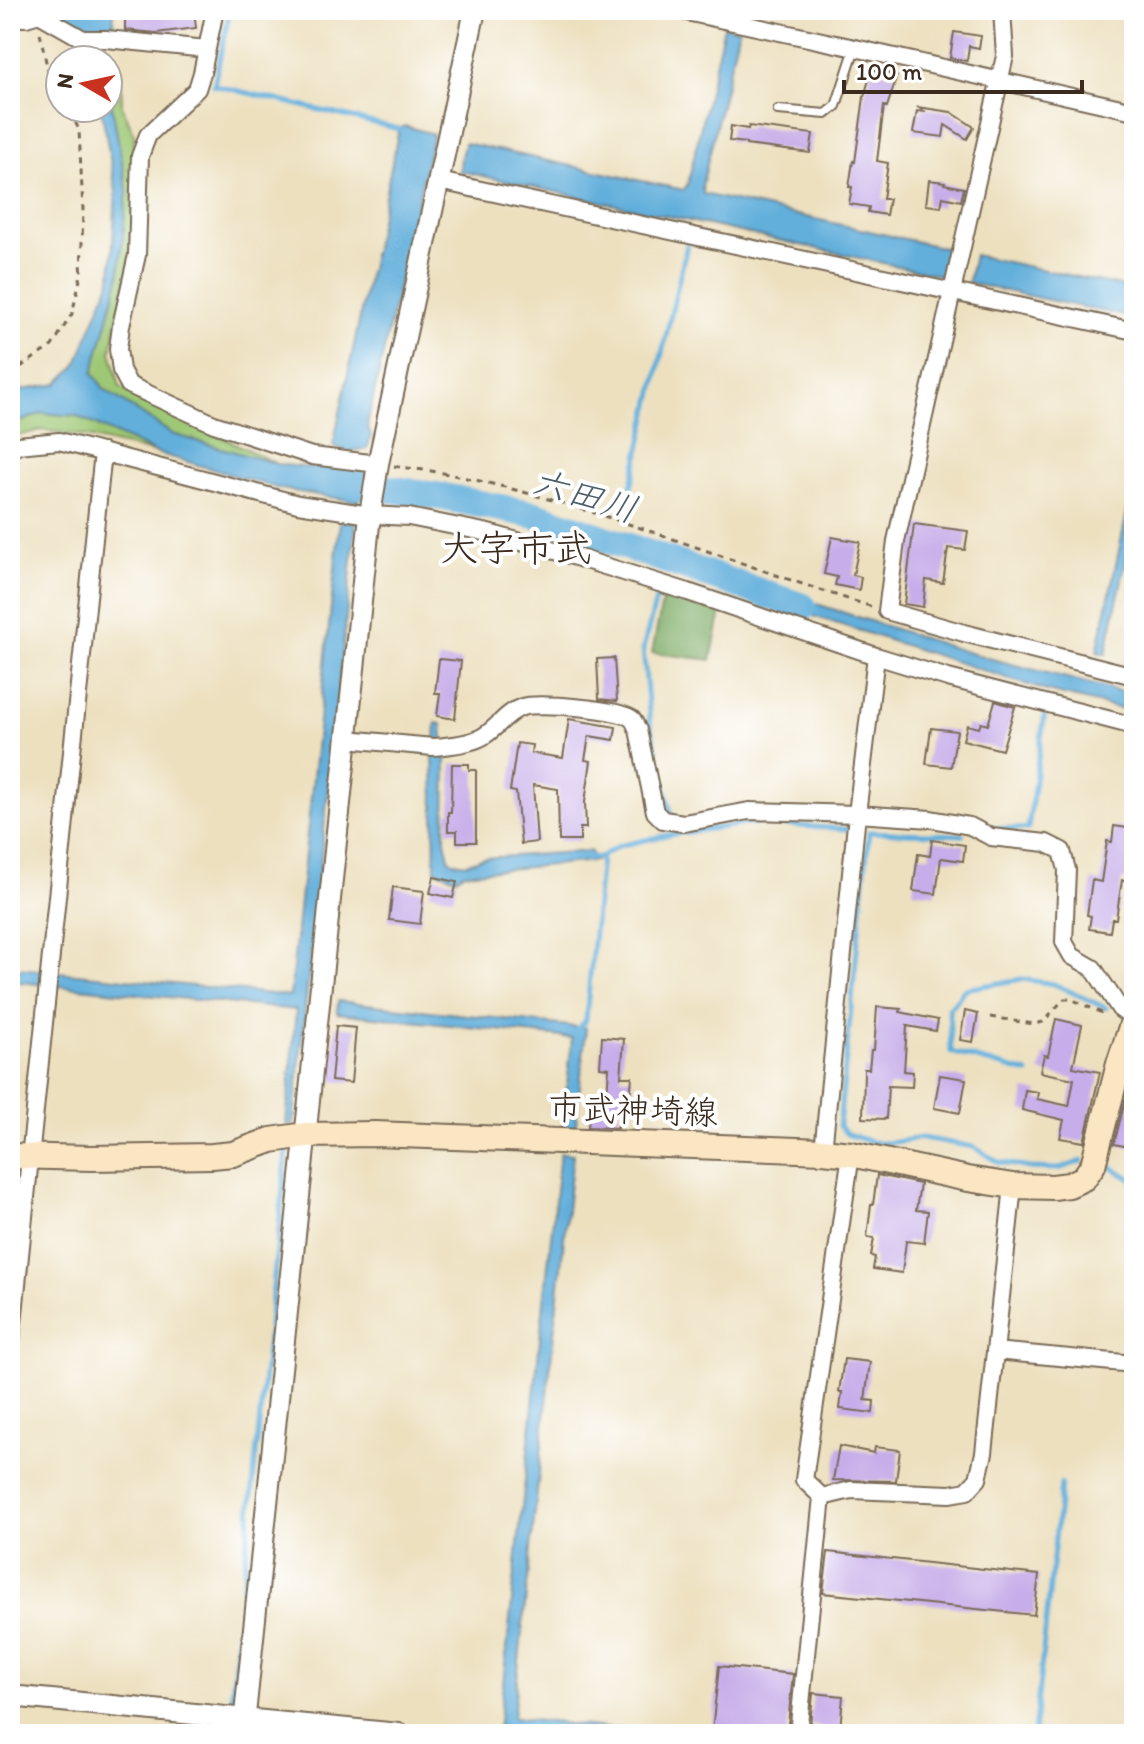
<svg xmlns="http://www.w3.org/2000/svg" width="1144" height="1744" font-family="Itim,'Klee One',sans-serif">
  <style>
    .green { fill: #9ec874; stroke: #6c7949; stroke-width: 2 }
    .forest { fill: #7eac66; stroke: #5c6b42; stroke-width: 2 }
    .water { fill: #62afdb; stroke: #4e6c7c; stroke-width: 2 }
    .lines { fill: none; stroke-linecap: round; stroke-linejoin: round }
    .stream { stroke: #62afdb; stroke-width: 5 }
    .river { stroke: #62afdb; stroke-width: 28 }
    .building { fill: #c7ade9 }
    .service-casing { stroke: #796a56; stroke-width: 12 }
    .minor-casing { stroke: #796a56; stroke-width: 20 }
    .tertiary-casing { stroke: #796a56; stroke-width: 24 }
    .secondary-casing { stroke: #796a56; stroke-width: 28 }
    .path { stroke: #796a56; stroke-width: 3; stroke-dasharray: 6 6; stroke-linecap: butt }
    .service { stroke: #fff; stroke-width: 8 }
    .minor { stroke: #fff; stroke-width: 16 }
    .tertiary { stroke: #fff; stroke-width: 20 }
    .secondary { stroke: #fbe6c4; stroke-width: 24 }
    .labels { text-anchor: middle; dominant-baseline: central; stroke-width: 8; stroke-linejoin: round; paint-order: stroke }
    .street-label { font-size: 34px; fill: #3b2a1e; stroke: #fff }
    .water-label { font-size: 36px; font-style: italic; fill: #4b5f6a; stroke: #fff }
    .quarter-label { font-size: 38px; fill: #3b2a1e; stroke: #fff }
  </style>
  <rect width="100%" height="100%" fill="#fff"/>
  <filter id="ink" filterUnits="userSpaceOnUse"><feTurbulence type="fractalNoise" baseFrequency=".0125" numOctaves="2"/><feDisplacementMap in="SourceGraphic" scale="16" xChannelSelector="R" yChannelSelector="G"/><feConvolveMatrix kernelMatrix="1 2 1 2 8 2 1 2 1" color-interpolation-filters="sRGB"/></filter>
  <filter id="wash" filterUnits="userSpaceOnUse"><feTurbulence type="fractalNoise" baseFrequency=".006" numOctaves="4" result="noise"/><feDisplacementMap in="SourceGraphic" scale="32" xChannelSelector="R" yChannelSelector="G"/><feGaussianBlur stdDeviation="1.8" result="paint"/><feColorMatrix in="noise" values="0 0 0 0 0 0 0 0 0 0 0 0 0 0 0 0 0 1.4 0 .05"/><feComposite in="paint" operator="in"/></filter>
  <g filter="url(#wash)">
    <rect width="100%" height="100%" fill="#ede0bf"/>
    <path class="green" d="M111 72H121L122 106 134 134 132 250 111 351 120 387 277 464 172 434 104 389 93 373 119 278 127 190 108 84Z
      M42 413 77 416 157 453 79 435 41 430 10 438V426Z"/>
    <path class="forest" d="M663 597 721 612 711 660 652 653Z"/>
    <path class="water" d="M56 10H114L113 33 86 29Z
      M724 26 739 29 702 186 703 194 950 249 943 276 460 171 461 156 465 143 684 190 688 183Z
      M108 84 127 190 119 278 93 373 104 389 172 434 277 464 363 474 359 502 281 489 157 453 77 416 42 413 10 426V396L17 391 57 384 76 366 111 279 116 191 101 108H108Z
      M405 126 433 134 367 425 371 436 367 449 348 451 333 446 399 129Z
      M974 255 1134 289V318L968 283Z
      M1134 481V523L1106 654 1097 652Z
      M340 521 356 522 293 1125 286 1124 296 1010 10 981V967L290 996Z
      M770 589 976 655 1134 695V712L1047 691 770 602Z
      M436 723 442 724 444 753 446 758 445 841 450 861 466 864 482 858 590 851 596 861 463 873 456 878 435 870 433 756C436 749 435 733 436 723Z
      M338 1001 586 1028 575 1133 562 1132 572 1038 337 1013Z
      M560 1153 573 1154 513 1718 663 1734H527L498 1731Z"/>
    <g class="lines">
      <path class="stream" d="M230 10 214 85 399 129
        M626 509 687 245
        M657 596 643 649 650 722 671 813
        M992 828 1028 829 1045 712
        M963 835 869 832 839 1126 847 1134 872 1142 888 1143 922 1138 974 1147 998 1162 1030 1168 1059 1169 1082 1161
        M587 858 601 857 618 846 668 835 752 823 847 829
        M576 1031 586 1020 601 857
        M1028 1073 951 1052 949 1009 965 989 1022 979 1054 984 1106 1008
        M1108 1165 1133 1180 1134 1196
        M231 1703 287 1149
        M1034 1734 1061 1484"/>
      <path class="river" d="M323 479 444 497 536 515 803 607"/>
    </g>
    <g id="blocks">
      <path class="building" d="M125 10H194L196 28 156 33 125 30Z
        M954 32 981 36 979 48 969 46 967 61 950 58Z
        M872 69 897 76 887 107 884 106 877 161 888 163 883 199H889L886 215 868 212 869 207 849 204 852 187H849L853 161 855 162 864 97Z
        M917 107 951 112 974 127 967 139 945 125 943 137 913 133 917 111 926 112Z
        M731 126 748 129 749 126 813 134 810 153 746 145V143L729 141Z
        M929 180 945 182 944 184 964 188 961 201 943 197 941 207 926 205Z
        M914 524 968 531 965 550 948 548 943 583 926 580 923 607 904 604Z
        M832 537 860 542 853 575 861 577 859 590 835 585 837 577 824 574Z
        M614 658 617 701 599 699 597 659Z
        M439 659 461 661 455 719 437 716 440 693H435Z
        M995 701 1015 707 1002 750 963 740 967 725 979 728 981 723 988 725Z
        M569 719 616 727 614 740 589 736 585 760 591 761 585 802 586 828H580V841H559L558 789 533 785 537 842 521 844 516 792 510 791 517 743 532 745 531 753 563 758Z
        M931 728 957 731 951 767 926 764Z
        M452 764H469V770H476V842H457V831H448V812H451Z
        M1114 826 1134 829V835L1127 880H1122L1116 919H1112L1110 932 1089 929 1091 916 1087 915 1092 880 1101 882 1107 841 1112 842Z
        M932 840 965 845 963 861 941 858 936 894 913 891 918 854 930 856Z
        M434 877 457 882 453 898 430 893Z
        M393 887 424 891 420 924 389 920Z
        M877 1007 901 1009 900 1012 938 1020 936 1031 907 1026 904 1071 913 1072 912 1087 888 1086 886 1119 863 1118 864 1069H869L871 1050H874Z
        M965 1011 978 1014 973 1042 960 1040Z
        M1056 1019 1082 1025 1073 1067 1100 1072 1084 1142 1060 1138 1064 1120 1022 1110 1025 1090 1038 1092 1037 1099 1069 1106 1074 1079 1040 1072 1044 1055 1048 1056Z
        M336 1026 356 1028 351 1083 331 1081Z
        M602 1037 624 1039 621 1077H632L629 1109 619 1108 618 1128 588 1127 590 1109H599L600 1095 607 1096 609 1068 600 1067Z
        M1134 1066V1148L1114 1144Z
        M940 1075 966 1079 960 1113 934 1108Z
        M877 1175 920 1184 916 1210 928 1211 924 1243 906 1241 902 1273 873 1269 875 1257 871 1256 874 1238 867 1237 871 1205H873Z
        M844 1359 870 1362 865 1400 874 1401 873 1413 840 1409 842 1392H839Z
        M839 1446 874 1453 875 1447 900 1450 896 1481 833 1480Z
        M828 1552 1039 1575 1034 1615 823 1593Z
        M719 1666 793 1674 787 1734H739L712 1731Z
        M813 1693 843 1696 840 1729H838L837 1734H821L822 1727 810 1725Z"/>
    </g>
  </g>
  <g filter="url(#ink)">
    <use href="#blocks" fill-opacity="0" stroke="#796a56" stroke-width="2"/>
    <g class="lines">
      <g class="service-casing">
        <path id="service" d="M778 110 826 114 836 106 855 48"/>
      </g>
      <g class="minor-casing">
        <path id="minor" d="M215 10 202 73 197 89 148 135 140 156 137 255 121 326 118 349 121 370 129 385 214 424 312 456 378 464
          M677 10 855 48 1134 111
          M1002 10 1005 56 896 541 887 611 964 633 1134 676
          M10 18H26L39 14 83 39H106L207 49
          M439 181 1134 331
          M10 451 18 445 59 441 298 504 370 515 409 517 484 532 566 554 688 592 876 656
          M347 739 433 747C447 746 471 743 482 737 497 729 505 713 522 707 537 702 622 709 632 719 635 722 636 727 638 730L655 812 663 820 684 823 749 811 857 814 931 819 970 826 991 837 1046 843 1062 851 1067 870 1064 942 1072 956 1093 968 1120 1009 1134 1018
          M823 1151 857 814 876 656 948 678 1134 726
          M995 1351 1134 1364
          M10 1352 103 452
          M822 1497 851 1490 950 1494 967 1491 978 1479 984 1453 1013 1186
          M822 1497 804 1480 851 1154
          M798 1734 822 1497"/>
      </g>
      <g class="tertiary-casing">
        <path id="tertiary" d="M10 1696 399 1734
          M243 1734 370 515 378 464 475 10"/>
      </g>
      <g class="secondary-casing">
        <path id="secondary" d="M10 1156 91 1158 212 1156 233 1154 271 1140 306 1135 375 1134 823 1151 851 1154 968 1179 1013 1186 1053 1187 1069 1185 1084 1178 1093 1165 1119 1064 1134 1018"/>
      </g>
      <path class="path" d="M40 33 50 81 60 96
        M10 374 52 346 72 314 81 275 83 210 79 130 69 108
        M394 466C412 469 430 470 448 474 594 504 731 563 873 607
        M990 1017 1034 1024 1043 1022 1064 999H1071L1102 1013"/>
      <use href="#service" class="service"/>
      <use href="#minor" class="minor"/>
      <use href="#tertiary" class="tertiary"/>
      <use href="#secondary" class="secondary"/>
    </g>
  </g>
  <g class="labels">
    <g class="street-label">
      <text transform="translate(633 1110) rotate(2)">市武神埼線</text>
    </g>
    <g class="water-label">
      <text transform="translate(585 495) rotate(17)">六田川</text>
    </g>
    <g class="quarter-label">
      <text x="516" y="548">大字市武</text>
    </g>
  </g>
  <rect width="1144" height="1744" fill="none" stroke="#fff" stroke-width="40"/>
  <g transform="translate(84 84) rotate(279)"><circle r="38" fill="#ffffff" stroke="#b1aaa5" stroke-width="2"/>
  <path d="M0-6L14 30L0 20L-14 30Z" fill="#c8321e"/>
  <text y="-12" font-size="22" font-weight="bold" text-anchor="middle" fill="#3b2a1e">N</text>
  </g>
  <path d="M844 80v12h238v-12" fill="none" stroke="#3b2a1e" stroke-width="4"/>
  <text x="856" y="80" font-size="24" fill="#3b2a1e" stroke="#ffffff" stroke-width="6" paint-order="stroke">100 m</text>
</svg>
